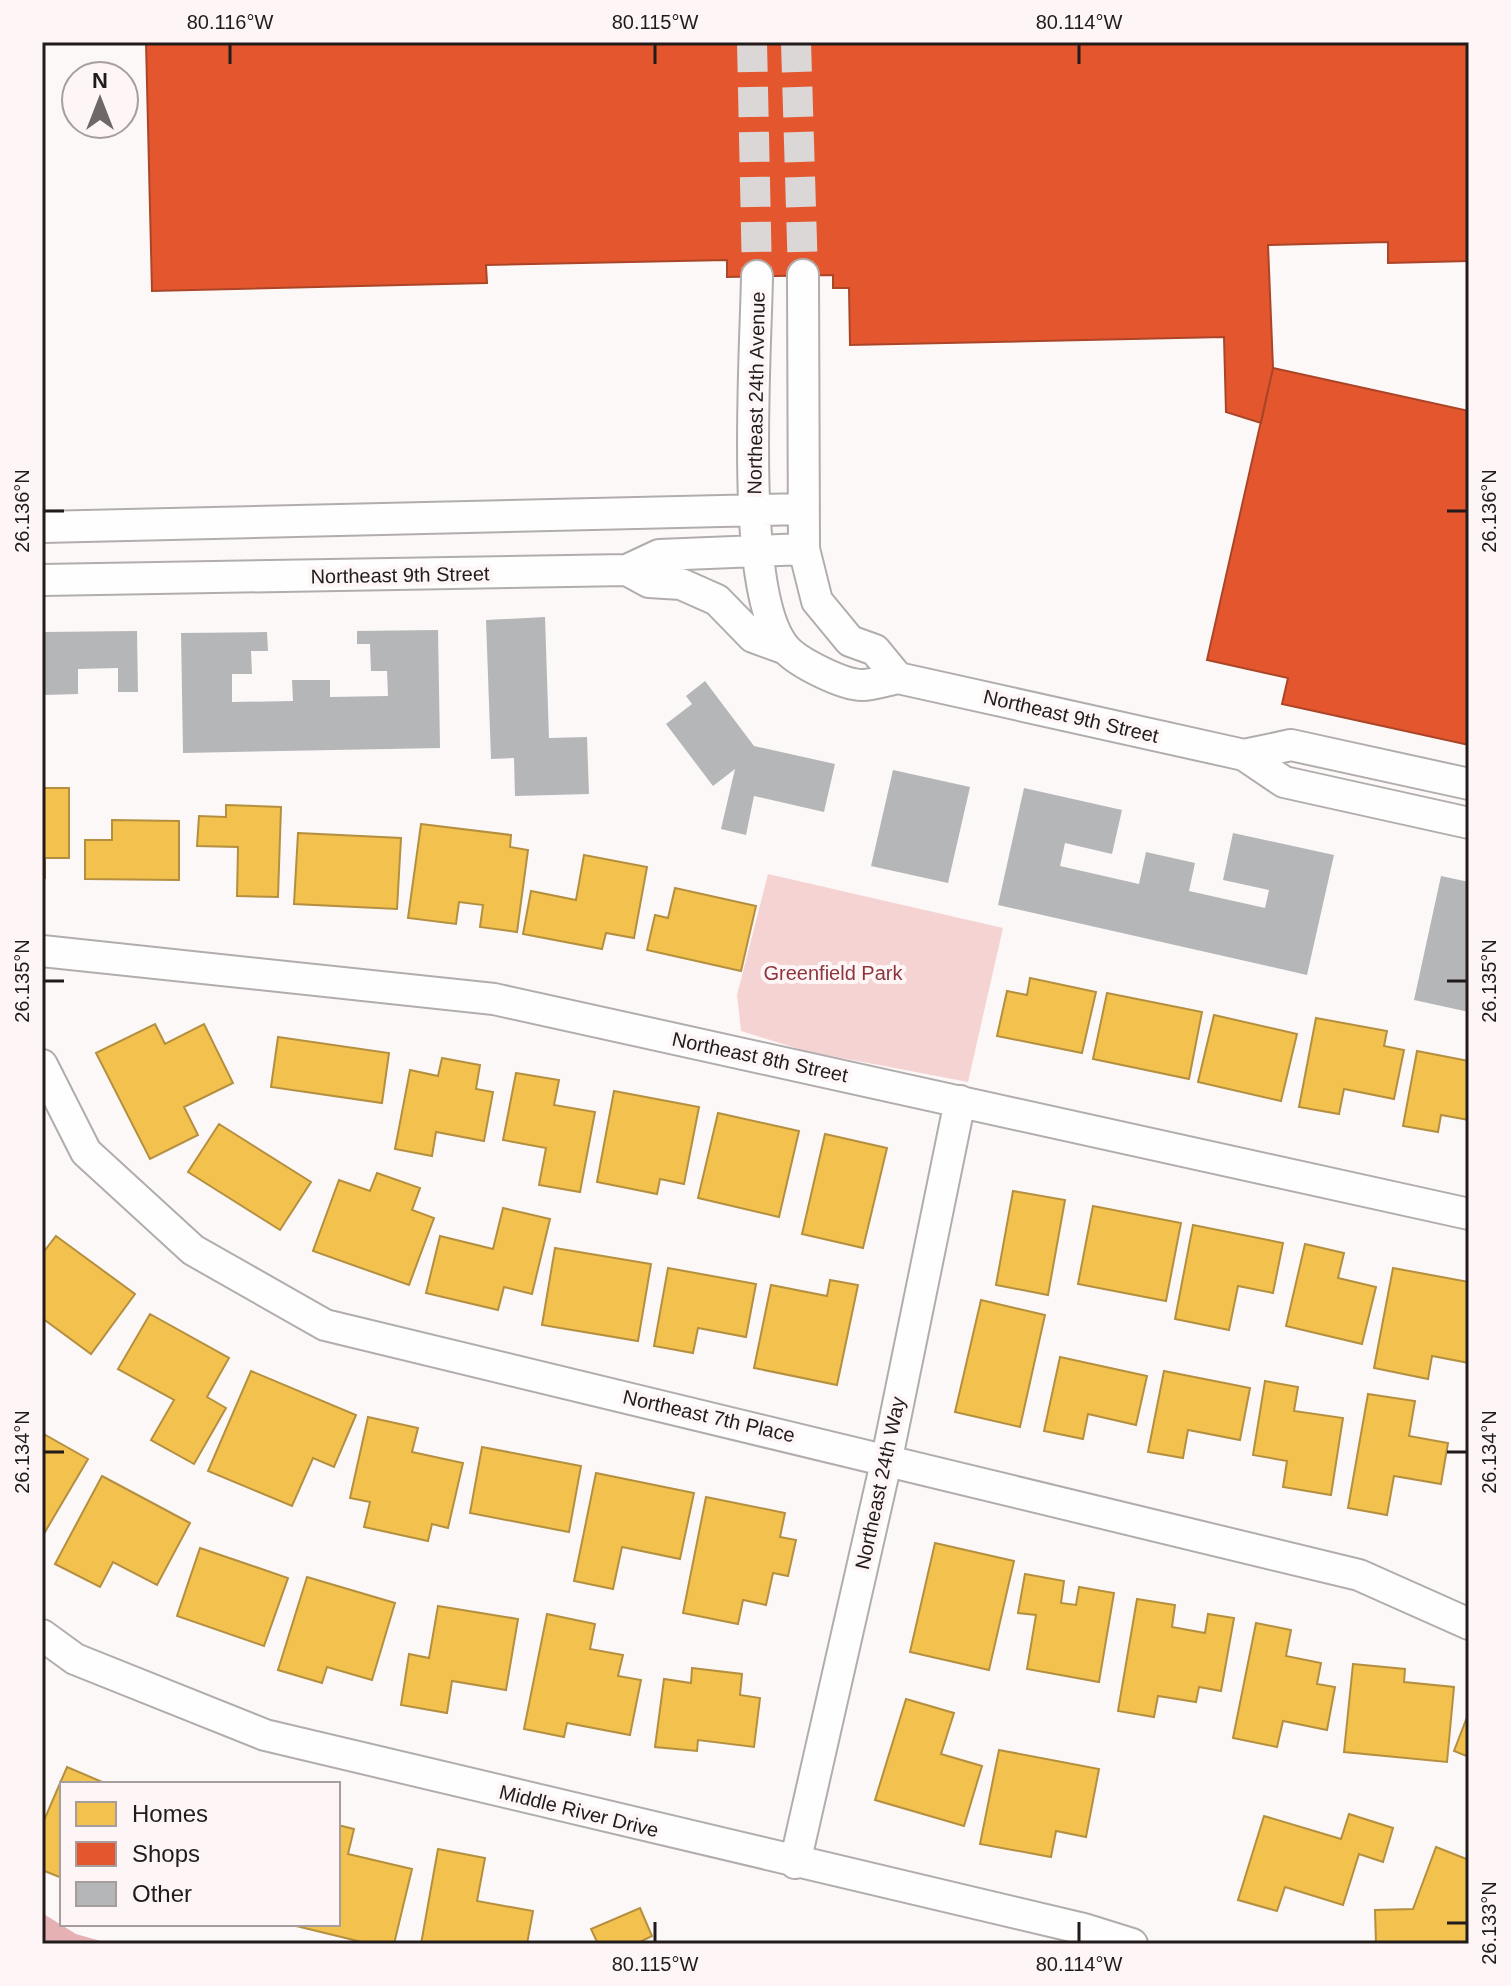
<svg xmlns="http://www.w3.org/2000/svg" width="1511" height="1986" font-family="Helvetica,sans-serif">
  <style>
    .green { fill: #f5d3d3 }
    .water { fill: #e6b1b3 }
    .homes { fill: #f2c14e; stroke: #b48f3f; stroke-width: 2 }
    .shops { fill: #e4572e; stroke: #aa4528; stroke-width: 2 }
    .building { fill: #b5b6b8 }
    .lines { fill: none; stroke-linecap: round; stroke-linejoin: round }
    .street-tunnel { stroke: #dbd7d7; stroke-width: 30; stroke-dasharray: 30 15; stroke-linecap: butt }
    .street-casing { stroke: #b2adad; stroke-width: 34 }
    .street { stroke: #fffefe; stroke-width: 30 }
    .ticks { fill: none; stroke: #221b1b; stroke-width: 3 }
    .labels { text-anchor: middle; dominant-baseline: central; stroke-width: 8; stroke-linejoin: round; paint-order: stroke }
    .street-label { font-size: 20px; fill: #221b1b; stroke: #fef6f6 }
    .park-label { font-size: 20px; fill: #8d353d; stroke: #fef6f6 }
    .neatline { fill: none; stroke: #221b1b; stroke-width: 3 }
    .ticks-label { font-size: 20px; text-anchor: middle; fill: #221b1b }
  </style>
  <rect width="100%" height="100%" fill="#fcf8f8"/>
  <path class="green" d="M768 874 1003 928 968 1082 805 1051 741 1031 737 995Z"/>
  <path class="water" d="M42 1913 76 1934 111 1944H42Z"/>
  <path class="homes" d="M42 788H69V858H45V878H42Z
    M226 805 281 807 278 897 237 896 238 847 197 846 199 816 226 817Z
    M112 820 179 821V880L85 879V840H112Z
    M421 824 511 835 510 847 528 850 517 932 480 927 483 905 459 902 456 924 408 918Z
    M298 833 401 838 397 909 294 904Z
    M584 855 647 867 634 938 606 933 602 949 523 934 531 891 576 900Z
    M675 888 756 906 741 971 647 950 655 915 668 918Z
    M1030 978 1096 992 1082 1053 997 1036 1007 991 1027 995Z
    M1107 993 1202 1012 1189 1079 1093 1059Z
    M1214 1015 1297 1034 1281 1101 1198 1082Z
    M1316 1018 1387 1031 1384 1046 1404 1050 1394 1099 1344 1089 1339 1114 1299 1107Z
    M155 1024 165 1044 204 1024 233 1083 184 1107 198 1135 150 1159 96 1053Z
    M278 1037 389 1053 382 1103 271 1087Z
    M1417 1051 1469 1061V1120L1441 1115 1438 1132 1403 1126Z
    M442 1058 480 1065 476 1089 493 1092 484 1141 436 1132 432 1156 395 1149 410 1070 438 1076Z
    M516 1073 559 1080 554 1105 595 1112 580 1192 539 1185 546 1148 503 1140Z
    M614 1091 699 1107 684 1184 660 1179 657 1194 597 1182Z
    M718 1113 799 1131 779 1217 698 1198Z
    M219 1124 311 1182 280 1230 188 1172Z
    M825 1134 887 1148 863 1248 802 1234Z
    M377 1173 420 1188 412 1210 434 1218 409 1285 313 1251 339 1180 370 1191Z
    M1013 1191 1065 1200 1048 1295 996 1285Z
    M1093 1206 1181 1223 1166 1301 1078 1284Z
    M503 1208 550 1219 532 1294 504 1287 498 1310 426 1293 440 1236 493 1249Z
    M1193 1225 1283 1243 1273 1293 1238 1286 1229 1330 1175 1319Z
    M56 1236 135 1294 91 1354 42 1318V1254Z
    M1305 1244 1344 1253 1338 1278 1376 1287 1362 1344 1286 1326Z
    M555 1248 651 1264 638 1341 542 1325Z
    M668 1268 756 1284 746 1337 698 1328 693 1353 654 1346Z
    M1393 1268 1469 1282V1363L1432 1356 1428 1379 1374 1368Z
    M830 1280 858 1285 837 1385 754 1368 771 1285 827 1296Z
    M981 1300 1045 1315 1020 1427 955 1412Z
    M150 1314 229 1358 207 1397 226 1408 194 1464 151 1440 174 1400 118 1369Z
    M1060 1357 1147 1376 1136 1425 1088 1414 1083 1439 1044 1431Z
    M251 1371 356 1415 334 1467 313 1458 292 1506 208 1471Z
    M1164 1371 1250 1388 1240 1440 1188 1430 1183 1458 1148 1452Z
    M1265 1381 1298 1387 1294 1411 1343 1418 1331 1495 1283 1487 1287 1461 1253 1455Z
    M1368 1394 1415 1401 1409 1436 1448 1443 1441 1484 1394 1476 1387 1515 1348 1508Z
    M368 1417 418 1428 412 1452 463 1463 448 1528 432 1524 428 1541 364 1527 370 1502 350 1498Z
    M42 1433 88 1459 42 1537Z
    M482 1447 581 1466 569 1532 470 1513Z
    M596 1473 694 1493 680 1559 622 1547 613 1589 574 1581Z
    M102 1476 190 1523 157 1585 113 1562 100 1587 55 1564Z
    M706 1497 785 1513 780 1537 796 1540 788 1576 773 1573 766 1605 743 1600 738 1624 683 1613Z
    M935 1543 1014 1561 989 1670 910 1652Z
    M200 1548 288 1578 264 1646 177 1616Z
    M1025 1574 1064 1581 1061 1603 1076 1605 1079 1587 1114 1593 1099 1682 1027 1669 1036 1615 1018 1613Z
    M307 1577 395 1603 372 1680 327 1667 322 1683 278 1670Z
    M1137 1599 1175 1605 1172 1627 1205 1633 1208 1614 1234 1618 1221 1691 1199 1687 1196 1702 1158 1696 1154 1717 1118 1711Z
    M438 1606 518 1619 506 1690 452 1681 447 1713 401 1705 409 1654 429 1658Z
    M547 1614 595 1624 590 1649 623 1655 618 1676 641 1680 630 1735 567 1723 564 1737 524 1729Z
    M1256 1623 1291 1630 1286 1656 1321 1663 1317 1684 1335 1687 1327 1730 1283 1721 1277 1747 1233 1738Z
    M1353 1664 1405 1669 1404 1682 1454 1687 1447 1762 1344 1752Z
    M692 1668 742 1674 740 1695 760 1698 754 1747 698 1740 697 1751 655 1747 664 1679 691 1683Z
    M906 1699 954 1713 941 1754 982 1766 964 1826 875 1800Z
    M1469 1712V1757L1454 1751Z
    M999 1750 1099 1769 1086 1837 1056 1831 1051 1857 980 1844Z
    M67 1767 107 1784H62V1878L42 1870V1825Z
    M1349 1814 1393 1828 1383 1862 1359 1854 1343 1905 1285 1887 1277 1911 1238 1900 1264 1816 1341 1839Z
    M338 1825 354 1829 348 1854 412 1869 394 1944H370L288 1924H338Z
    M1436 1847 1469 1860V1944H1376L1375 1910 1413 1909Z
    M438 1849 485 1858 477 1901 533 1911 527 1944H421Z
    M640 1908 652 1936 636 1944H598L591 1929Z"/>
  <path class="shops" d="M146 42H1469V261L1388 263V242L1268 245 1273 368 1261 423 1226 412 1224 337 850 345 849 288H833V275L727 277V260L486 265 487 283 152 291Z
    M1273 368 1469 411V745L1282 704 1288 678 1207 660Z"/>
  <path class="building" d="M545 617 549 738 587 737 589 794 515 796 514 758 491 759 486 620Z
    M438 630 440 748 183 753 181 633 267 632 268 651H251L252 674H232V702L293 701 292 680H330V697L388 696 387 671H371L370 644H357V631Z
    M137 631 138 692H118V668L78 669V694L44 695 43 632Z
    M705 681 754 746 835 764 824 812 754 796 746 835 721 829 735 769 713 786 666 724 692 704 686 696Z
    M893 770 970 787 948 883 871 866Z
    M1024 788 1122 810 1112 854 1065 843 1060 866 1139 884 1146 852 1195 863 1189 891 1265 908 1269 890 1223 880 1233 833 1334 855 1307 975 998 905Z
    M1441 876 1469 882V1012L1414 1000Z"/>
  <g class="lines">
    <path class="street-tunnel" d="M752 42 757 276
      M796 42 803 275"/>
    <g class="street-casing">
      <path id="street" d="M803 275 804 549 817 601 850 641 875 650 898 678
        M757 276C756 353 738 595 786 649 799 663 843 685 862 685 874 685 887 680 898 678L1244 755 1284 782 1469 823
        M42 527 803 509
        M627 570 649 582 681 584 717 600 753 637 786 649
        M42 580 627 570 659 555 804 549
        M1244 755 1291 745 1469 784
        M42 951 494 999 1469 1214
        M42 1065 86 1152 193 1250 325 1325 1359 1575 1469 1624
        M42 1635 75 1659 265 1735 1084 1929 1132 1944
        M795 1863 887 1458 960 1101"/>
    </g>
    <use href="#street" class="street"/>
  </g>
  <path class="ticks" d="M230 44V64M655 44V64M1079 44V64M44 511H64M1447 511H1467M44 981H64M1447 981H1467M44 1452H64M1447 1452H1467M655 1922V1942M1079 1922V1942M1447 1923H1467"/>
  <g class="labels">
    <g class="street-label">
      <text transform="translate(756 393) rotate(-89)">Northeast 24th Avenue</text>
      <text transform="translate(400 575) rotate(-1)">Northeast 9th Street</text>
      <text transform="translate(1071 716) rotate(13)">Northeast 9th Street</text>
      <text transform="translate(760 1057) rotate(12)">Northeast 8th Street</text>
      <text transform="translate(709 1416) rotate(13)">Northeast 7th Place</text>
      <text transform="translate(880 1483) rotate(-78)">Northeast 24th Way</text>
      <text transform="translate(579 1811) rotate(14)">Middle River Drive</text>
    </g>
    <g class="park-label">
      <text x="833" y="973">Greenfield Park</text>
    </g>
  </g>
  <rect width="1511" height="1986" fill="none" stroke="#fef6f6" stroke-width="88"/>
  <rect x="60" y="1782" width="280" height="144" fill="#fef6f6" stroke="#a69e9e" stroke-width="2"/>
  <rect x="76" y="1802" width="40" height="24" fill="#f2c14e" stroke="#a69e9e" stroke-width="2"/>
  <text x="132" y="1822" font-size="24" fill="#221b1b">Homes</text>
  <rect x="76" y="1842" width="40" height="24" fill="#e4572e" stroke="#a69e9e" stroke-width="2"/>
  <text x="132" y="1862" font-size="24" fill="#221b1b">Shops</text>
  <rect x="76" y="1882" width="40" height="24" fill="#b5b6b8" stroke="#a69e9e" stroke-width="2"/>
  <text x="132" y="1902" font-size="24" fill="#221b1b">Other</text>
  <g transform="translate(100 100)"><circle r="38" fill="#fef6f6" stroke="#a69e9e" stroke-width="2"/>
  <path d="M0-6L14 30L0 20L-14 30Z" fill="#6e6868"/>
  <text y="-12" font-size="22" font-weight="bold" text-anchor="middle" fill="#221b1b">N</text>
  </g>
  <rect x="44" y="44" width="1423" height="1898" class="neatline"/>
  <g class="ticks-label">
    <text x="230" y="29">80.116°W</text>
    <text x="655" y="29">80.115°W</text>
    <text x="1079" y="29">80.114°W</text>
    <text transform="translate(22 511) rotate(-90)" y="7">26.136°N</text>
    <text transform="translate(1489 511) rotate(-90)" y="7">26.136°N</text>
    <text transform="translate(22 981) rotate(-90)" y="7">26.135°N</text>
    <text transform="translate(1489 981) rotate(-90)" y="7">26.135°N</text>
    <text transform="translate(22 1452) rotate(-90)" y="7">26.134°N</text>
    <text transform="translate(1489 1452) rotate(-90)" y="7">26.134°N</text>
    <text transform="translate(1489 1923) rotate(-90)" y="7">26.133°N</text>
    <text x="655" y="1971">80.115°W</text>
    <text x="1079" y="1971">80.114°W</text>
  </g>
</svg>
